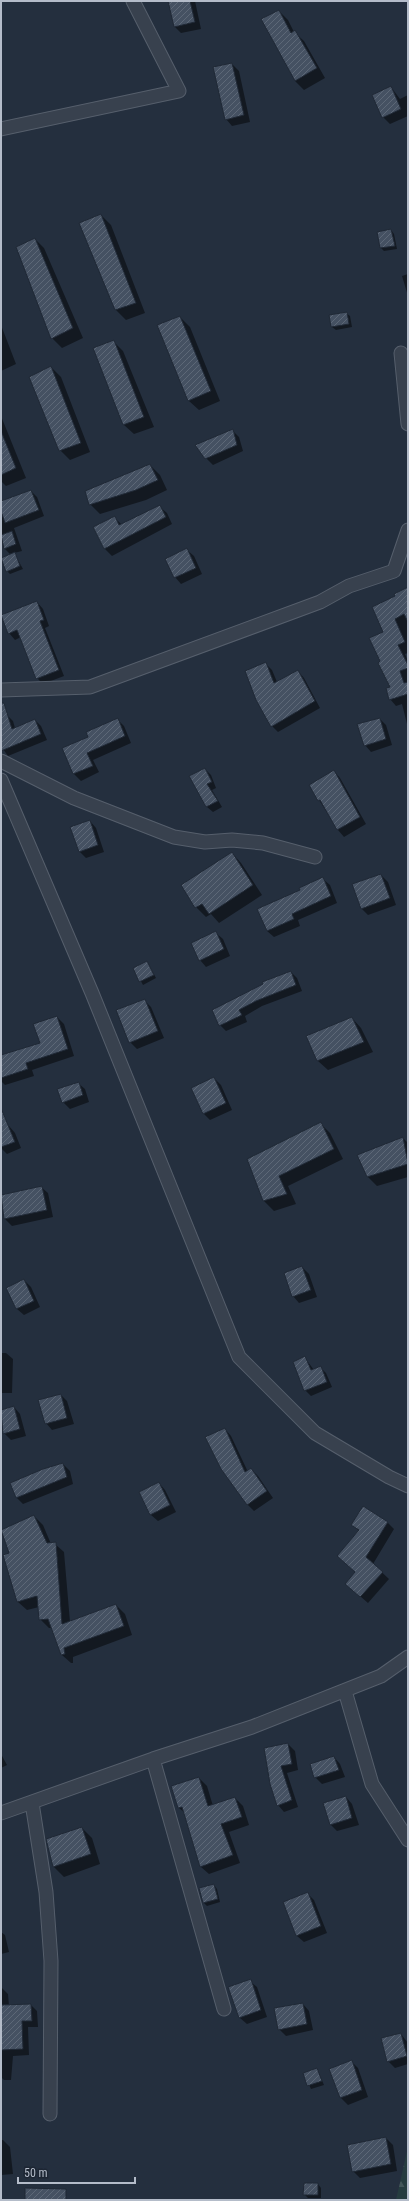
<svg xmlns="http://www.w3.org/2000/svg" width="409" height="2201" font-family="'Roboto Condensed',sans-serif">
  <style>
    .forest { fill: url(#forest-firs) }
    .shadow { fill: #0007 }
    .building { fill: url(#building-hatch); stroke: #1f2835 }
    .lines { fill: none; stroke-linecap: round; stroke-linejoin: round }
    .minor-casing { stroke: #565f6c; stroke-width: 15 }
    .minor { stroke: #38414e; stroke-width: 13 }
  </style>
  <defs>
    <pattern id="forest-firs" width="22" height="20" patternUnits="userSpaceOnUse"><rect width="22" height="20" fill="#263c3f"/><path d="M5 1l3.5 6h-7zM16 11l3.5 6h-7z" fill="#435659"/></pattern>
    <pattern id="building-hatch" width="6" height="6" patternUnits="userSpaceOnUse"><rect width="6" height="6" fill="#455162"/><path d="M-1 1l2-2M0 6l6-6M5 7l2-2" fill="none" stroke="#5d6877"/></pattern>
  </defs>
  <rect width="100%" height="100%" fill="#242f3e"/>
  <path class="forest" d="M408 2147V2200H396Z"/>
  <path class="shadow" d="M169 1H195L201 29 181 33 175 27Z
    M279 11 288 20 294 32 304 41 325 78 304 90 295 81Z
    M232 64 239 71 250 122 232 126 226 119Z
    M391 87 400 99 408 95V116L390 124 383 117Z
    M101 215 111 225 145 313 126 320 116 310 80 224Z
    M391 230 394 234 397 249 384 251 381 248 379 233Z
    M35 239 44 248 83 338 62 348 52 338Z
    M408 274V296L402 276Z
    M346 313 350 316 352 327 336 330 332 327 330 316Z
    M180 317 190 327 220 401 199 410 189 401 159 325Z
    M1 325 16 364 1 371Z
    M114 342 123 351 154 427 134 434 124 425Z
    M51 367 61 377 90 452 70 460 60 450Z
    M1 416 26 478 6 486 1 481Z
    M232 430 239 437 243 451 213 465 206 458Z
    M150 465 160 475 167 490 146 500 100 514 90 504Z
    M31 491 37 497 44 516 14 528 22 551 14 553 23 569 10 574 7 571 11 555 4 548 1 538V513H3L1 502Z
    M160 507 167 513 172 524 112 556 105 549 94 528 114 517 122 525Z
    M187 550 194 556 202 574 181 584 175 577Z
    M408 589V653L405 654 408 661V728L402 704 396 706 390 699 392 688 381 662 385 632Z
    M37 602 43 609 49 626 45 628 64 676 43 684 37 678 21 637 15 640 9 633Z
    M266 664 272 670 277 682 298 671 304 678 320 708 278 732 272 726Z
    M7 715 13 721 15 728 35 720 41 726 47 740 8 756 1 746V717Z
    M117 719 124 726 131 743 93 760 99 772 81 781 74 774 63 749 89 737Z
    M380 719 386 725 392 745 371 752 365 745Z
    M205 769 211 775 216 788 212 790 222 807 213 812 207 807 190 776Z
    M334 771 340 778 366 824 344 837 338 830 319 800Z
    M90 821 96 828 104 852 86 858 79 851Z
    M232 853 241 863 262 895 219 923 211 914 206 917 196 907Z
    M381 875 388 882 396 905 368 915 361 908Z
    M323 879 330 885 337 903 298 920 300 926 274 937 267 931 301 891Z
    M216 933 223 939 230 956 206 967 200 960Z
    M147 962 156 978 143 985 134 968Z
    M291 972 297 978 302 991 262 1006 245 1016 247 1022 226 1031 220 1025 213 1010Z
    M144 1000 151 1007 164 1038 137 1049 130 1042Z
    M57 1017 64 1024 74 1056 32 1070 34 1076 5 1085 1 1081V1056L41 1044Z
    M352 1018 361 1028 373 1052 328 1070 318 1061 307 1037Z
    M214 1078 221 1085 232 1110 210 1120 204 1114Z
    M78 1083 85 1089 89 1102 70 1109 63 1102Z
    M320 1123 330 1133 343 1159 288 1186 296 1204 274 1211 264 1201 248 1159Z
    M9 1126 15 1133 21 1148 7 1154 1 1148V1129Z
    M403 1138 408 1143V1177L377 1186 367 1176Z
    M41 1187 48 1193 53 1217 12 1226 5 1219 1 1196Z
    M302 1267 309 1274 317 1297 299 1303 293 1296Z
    M24 1280 31 1287 40 1307 24 1315 17 1309Z
    M1 1353H6L13 1359 12 1393H1Z
    M305 1358 314 1370 320 1367 326 1373 332 1387 311 1396 305 1390Z
    M61 1395 67 1401 74 1424 52 1430 46 1423Z
    M14 1407 20 1414 26 1436 11 1440 4 1433 1 1411Z
    M225 1429 231 1436 248 1472 251 1469 258 1476 273 1498 254 1511 247 1504Z
    M63 1464 70 1471 73 1484 23 1504 16 1497Z
    M159 1483 165 1490 176 1512 158 1521 151 1515 140 1492Z
    M34 1516 43 1525 51 1544H55L64 1552 70 1622 116 1605 125 1614 132 1635 73 1657V1663H71L62 1655 52 1628H49L40 1619 39 1607 27 1610 18 1602 11 1553 1 1532Z
    M387 1522 394 1529 373 1564 389 1579 368 1603 353 1590 359 1531 353 1525Z
    M288 1744 295 1751 298 1770 287 1773 298 1807 284 1812 278 1805 265 1749Z
    M1 1754 7 1765 1 1768Z
    M334 1757 340 1764 345 1777 322 1784 315 1777Z
    M199 1778 207 1786 213 1806 235 1798 243 1806 249 1825 229 1832 240 1863 209 1874 201 1867 185 1813 179 1808Z
    M346 1797 352 1804 359 1825 337 1831 331 1825Z
    M82 1828 92 1838 100 1864 64 1877 54 1867 47 1840Z
    M214 1885 217 1889 220 1902 207 1906 204 1903Z
    M307 1893 314 1900 327 1933 304 1942 297 1936 284 1902Z
    M1 1932 5 1935 9 1952 1 1954Z
    M250 1981 257 1987 267 2017 247 2024 240 2018Z
    M1 1987 8 1994 9 2006 31 2005 37 2011 38 2027H28L29 2055 13 2056 11 2080H4L1 2077Z
    M303 2004 309 2011 313 2030 286 2036 279 2029Z
    M401 2034 408 2043V2064L395 2068 388 2061Z
    M351 2061 358 2068 368 2097 348 2105 341 2098 331 2069Z
    M317 2069 324 2085 311 2089 304 2074Z
    M386 2138 393 2145 397 2171 360 2178 353 2171Z
    M1 2140H3L10 2147 13 2174 1 2175Z
    M318 2184 321 2188V2198H308L304 2194Z"/>
  <path class="building" d="M168 1H190L195 22 174 27Z
    M279 10 291 33 295 30 317 68 295 81 261 19Z
    M232 63 244 115 225 120 213 67Z
    M391 86 401 109 382 118 372 95Z
    M101 214 136 303 115 310 79 223Z
    M391 229 395 246 380 248 377 232Z
    M35 238 73 328 51 339 16 247Z
    M347 312 349 324 331 327 329 315Z
    M180 316 211 391 188 401 157 325Z
    M114 340 144 417 123 425 93 348Z
    M51 366 81 443 59 451 29 377Z
    M233 429 237 445 205 459 195 445Z
    M1 431 16 468 1 475Z
    M150 464 158 480 136 490 89 505 85 491Z
    M31 490 39 510 5 523 1 511V501Z
    M160 505 166 517 104 549 93 527 115 516 119 525Z
    M12 531 16 544 4 549 1 535Z
    M187 548 196 568 174 578 165 559Z
    M15 552 20 566 6 572 1 558Z
    M408 587V622L404 614 395 619 405 642 398 645 408 665V668L400 671 404 683 408 682V694L389 700 386 688 390 687 378 663 380 661 369 638 383 632 372 607 395 596 394 594Z
    M37 601 44 620 40 621 59 670 36 679 17 630 8 634 1 615Z
    M266 662 274 683 298 670 315 701 271 727 256 700 245 671Z
    M1 703H4L12 729 35 719 41 734 1 751Z
    M118 718 125 736 87 753 93 766 73 774 62 748 88 737 86 732Z
    M380 718 386 739 364 746 357 724Z
    M205 768 212 782 207 784 218 801 206 807 189 776Z
    M334 770 360 817 337 830 320 800 318 801 309 785Z
    M90 820 98 845 79 852 70 827Z
    M232 852 253 885 209 914 202 904 195 908 181 885Z
    M381 874 390 898 361 909 352 884Z
    M323 877 331 896 292 914 294 919 267 931 257 909 300 890 299 888Z
    M216 931 224 949 199 961 191 943Z
    M147 961 154 975 139 982 133 968Z
    M291 971 296 985 256 1001 239 1010 242 1015 219 1026 212 1010 263 984 262 982Z
    M145 999 158 1031 129 1043 116 1010Z
    M57 1016 68 1049 26 1063 28 1069 1 1078V1055L40 1043 33 1024Z
    M352 1017 364 1042 317 1061 306 1036Z
    M214 1077 226 1103 203 1114 191 1088Z
    M79 1082 83 1095 62 1103 57 1089Z
    M1 1108 15 1142 1 1147Z
    M321 1122 334 1149 279 1176 287 1194 263 1201 247 1159Z
    M403 1137 408 1164 367 1177 357 1155Z
    M42 1186 47 1210 4 1219 1 1195Z
    M302 1266 311 1290 292 1297 284 1273Z
    M24 1279 34 1301 16 1309 6 1288Z
    M305 1356 311 1370 321 1366 327 1382 304 1391 293 1362Z
    M61 1394 67 1418 45 1424 38 1400Z
    M14 1406 20 1429 3 1434 1 1410Z
    M225 1428 245 1472 251 1468 267 1491 247 1505 221 1469 205 1437Z
    M63 1463 67 1477 16 1498 10 1483 43 1469Z
    M159 1482 170 1505 150 1515 139 1492Z
    M363 1506 388 1522 366 1557 383 1572 360 1597 345 1584 355 1572 337 1556 359 1530 351 1525Z
    M34 1515 47 1543 56 1542 62 1624 116 1604 124 1626 64 1648 65 1654 61 1655 48 1619 39 1620 37 1596 17 1602 3 1555 9 1553 1 1530Z
    M288 1743 292 1764 281 1766 292 1800 277 1806 270 1784 264 1748Z
    M334 1756 339 1770 314 1778 310 1764Z
    M199 1777 208 1806 235 1797 242 1817 221 1824 233 1855 200 1867 182 1807 178 1808 171 1786Z
    M346 1796 352 1818 330 1825 323 1803Z
    M82 1827 91 1854 53 1867 46 1839Z
    M214 1884 218 1899 203 1903 199 1888Z
    M308 1892 321 1926 296 1936 283 1902Z
    M251 1979 261 2010 239 2018 228 1987Z
    M303 2003 307 2024 278 2030 274 2008Z
    M31 2004 32 2021H22L23 2049 1 2050V2005Z
    M401 2033 407 2056 387 2062 381 2038Z
    M352 2060 362 2090 340 2098 329 2069Z
    M317 2068 322 2081 307 2086 303 2073Z
    M386 2137 391 2164 352 2172 347 2145Z
    M304 2183H318V2195H303Z
    M25 2188 66 2189V2200H25Z"/>
  <g class="lines">
    <g class="minor-casing">
      <path id="minor" d="M1 129 179 91 133 1
        M401 353 408 424
        M1 690 90 687 320 602 349 586 394 571 408 530
        M1 761 74 798 174 837 205 842 232 840 263 843 315 857
        M1 780 92 993 239 1357 315 1433 389 1477 408 1486
        M345 1691 372 1784 408 1840
        M153 1759 224 2009
        M32 1803 46 1892 51 1961 50 2114
        M1 1813 153 1759 252 1727 381 1676 408 1657"/>
    </g>
    <use href="#minor" class="minor"/>
  </g>
  <rect width="409" height="2201" fill="none" stroke="#b4bcc9" stroke-width="4"/>
  <path d="M18 2177v6h117v-6" fill="none" stroke="#b4bcc9" stroke-width="2"/>
  <text x="24" y="2177" font-size="12" fill="#b4bcc9" stroke="#1d2633" stroke-width="3" paint-order="stroke">50 m</text>
</svg>
